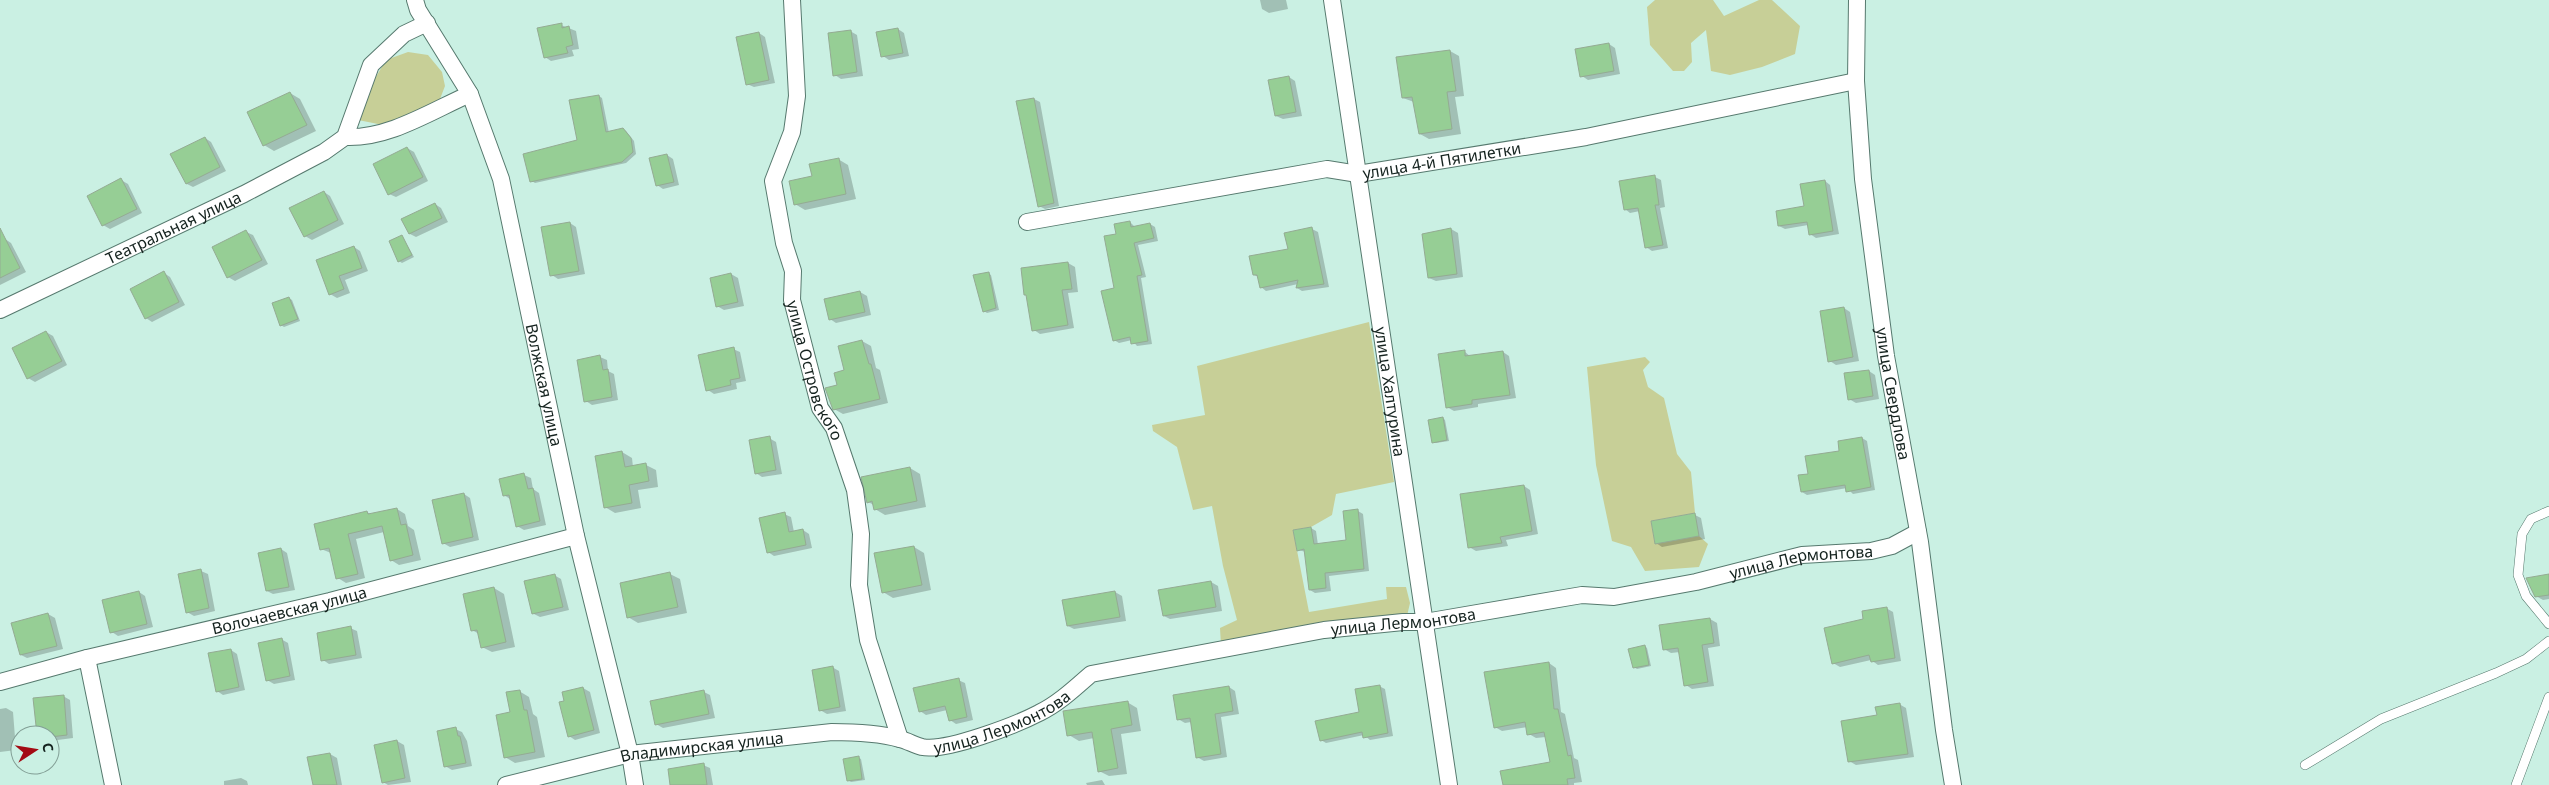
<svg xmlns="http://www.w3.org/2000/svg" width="2549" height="785" font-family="'Noto Sans',sans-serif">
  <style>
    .green { fill: #c7cf97 }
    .shadow { fill: #0003 }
    .building { fill: #96ce95; stroke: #94ab93 }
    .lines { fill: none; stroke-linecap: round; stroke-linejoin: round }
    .lane-casing { stroke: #56796e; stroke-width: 10 }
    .street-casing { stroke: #56796e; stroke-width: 18 }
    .lane { stroke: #fff; stroke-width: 9 }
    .street { stroke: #fff; stroke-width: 16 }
    .labels { text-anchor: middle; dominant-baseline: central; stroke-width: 4.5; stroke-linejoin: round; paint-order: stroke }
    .street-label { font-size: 16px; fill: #15231f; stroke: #caf0e3 }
  </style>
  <rect width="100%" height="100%" fill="#caf0e3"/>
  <path class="green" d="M1655 0H1713L1724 16 1759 0H1772L1800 26 1795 54 1762 67 1730 75 1711 71 1706 30 1691 43 1692 62 1684 71H1673L1650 45 1647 7Z
    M408 52 428 55 442 72 445 86 440 99 392 124 383 125 358 120 359 105 386 60Z
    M1369 322 1394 482 1336 494 1332 515 1311 527 1293 530 1309 612 1387 599 1386 587H1406L1410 603 1407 616 1221 645 1220 628 1237 620 1223 566 1212 506 1193 510 1177 447 1153 431 1152 425 1205 415 1197 366Z
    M1645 357 1650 362 1643 370 1648 387 1664 398 1677 454 1691 472 1695 513 1651 521 1655 543 1699 536 1708 544 1699 567 1645 571 1631 547 1612 541 1596 465 1587 367Z"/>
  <path class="shadow" d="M1260 0H1286L1288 9 1269 13 1262 9Z
    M561 25 576 31 579 49 572 50 574 56 551 61 545 57Z
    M898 29 904 33 909 56 889 60 883 56Z
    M850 31 857 35 863 76 841 79 835 75Z
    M759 33 765 37 775 83 754 87 747 84Z
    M1609 44 1615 48 1620 74 1588 80 1582 76Z
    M1450 51 1459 56 1464 96 1455 97 1461 134 1429 139 1420 134 1414 102 1403 98Z
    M1289 77 1295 81 1302 116 1283 119 1276 116Z
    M290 93 300 99 316 131 274 151 264 145Z
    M599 96 602 98 609 133 623 129 626 131 634 141 636 154 626 163 535 183 532 181 578 141Z
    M1034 99 1040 102 1059 206 1045 209 1039 206Z
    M205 138 211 142 226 171 193 187 187 184 172 155Z
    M407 148 414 152 428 181 396 197 389 194Z
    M667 155 673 159 679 185 663 189 657 185Z
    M838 159 848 165 856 199 805 210 795 204 813 177Z
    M1655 177 1661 180 1665 207 1660 208 1668 248 1652 251 1646 247 1640 211 1630 213 1625 209Z
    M121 180 128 184 142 213 110 229 103 225Z
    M1825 181 1830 185 1839 234 1816 238 1810 234 1808 225 1785 229 1779 226 1805 207Z
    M324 192 330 196 344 224 312 240 305 236 291 209Z
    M435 204 441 208 448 222 416 237 410 234 403 220Z
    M1130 222 1135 227 1150 224 1155 227 1158 241 1138 245 1146 277 1141 278 1152 344 1137 346 1132 340 1119 343 1114 340 1116 289Z
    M570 223 576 227 585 274 558 279 552 275Z
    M1312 229 1318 232 1329 287 1302 291 1297 288 1298 284 1266 291 1261 287 1259 277 1254 275 1289 250Z
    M1451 229 1458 233 1463 277 1436 281 1429 278 1423 234Z
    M246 232 253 235 268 264 235 281 228 277Z
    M402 236 414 257 402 263 399 261Z
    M5 239 11 243 26 272 0 285V241Z
    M354 247 360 251 368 271 345 280 350 293 337 298 330 294 318 261Z
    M1068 263 1075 267 1078 292 1068 293 1074 328 1040 334 1034 330Z
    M164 273 170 277 185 305 152 322 146 318Z
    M988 273 991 275 999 310 987 313 984 311Z
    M731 274 738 278 744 306 724 310 717 306Z
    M860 292 867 296 871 315 836 323 830 319Z
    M289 298 292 300 300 321 284 327 281 325Z
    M1844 308 1850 312 1859 361 1836 365 1830 361Z
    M46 332 53 336 67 365 35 382 28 378Z
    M862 341 871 346 876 368 880 370 888 403 843 414 834 409 838 386Z
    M733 349 740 352 746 381 736 383 737 389 714 394 708 390Z
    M1464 351 1471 357 1503 352 1509 356 1516 398 1478 404V407L1454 411 1447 407Z
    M600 357 607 360 608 371 614 374 618 400 592 405 586 401Z
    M1869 371 1875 375 1879 399 1856 403 1849 399Z
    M1443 418 1445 420 1449 441 1436 443 1433 442Z
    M769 438 776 442 782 474 762 477 756 473Z
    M1862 438 1867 441 1875 490 1853 494 1847 488 1807 495 1802 492 1809 475Z
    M622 452 632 458 633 467 646 465 656 470 658 487 638 490 641 508 615 513 605 507Z
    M910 468 920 474 926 507 885 515 875 509 874 505 868 502Z
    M524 475 531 478 533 489 539 493 546 525 524 530 517 526 510 499 504 495Z
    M1524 486 1530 490 1538 534 1506 540 1508 546 1476 551 1469 547Z
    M464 494 470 498 479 540 450 547 443 543Z
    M397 509 405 514 408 526 414 530 421 560 399 565 391 560 384 532 356 539 365 578 346 583 338 578 331 553 321 549 367 512 372 515Z
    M1358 511 1363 514 1369 571 1329 576 1331 591 1315 593 1310 590 1306 552 1298 550 1311 528 1316 531 1318 545 1348 542Z
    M784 514 791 517 794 532 803 530 809 534 812 548 774 556 768 552Z
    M1695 515 1701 518 1705 539 1662 547 1656 543Z
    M914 547 924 553 931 590 893 598 883 592Z
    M281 549 287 553 295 590 273 594 267 591Z
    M201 571 208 574 215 611 194 616 187 612Z
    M670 574 680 579 687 613 638 623 628 617Z
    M554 575 561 579 569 610 540 617 534 614Z
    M2549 575V599L2543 600 2536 596Z
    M1211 582 1218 586 1222 611 1170 619 1164 616Z
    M494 588 504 594 515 647 492 652 482 647 479 634 472 630Z
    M139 592 145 596 153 627 118 636 112 632Z
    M1115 592 1122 596 1126 621 1074 629 1068 626Z
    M1886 608 1893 612 1901 661 1878 665 1871 660 1840 667 1833 663 1865 620Z
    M48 614 55 618 63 649 27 658 21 655Z
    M1710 619 1717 623 1720 646 1708 648 1714 686 1692 689 1686 685 1680 652 1671 653 1664 649 1661 626Z
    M350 628 357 631 362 658 329 664 323 660Z
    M281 639 288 643 295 680 274 684 267 680Z
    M1645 646 1647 648 1651 666 1637 669 1634 667Z
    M231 650 237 654 245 690 223 695 217 691Z
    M1549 663 1556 668 1561 712 1565 714 1574 758 1578 760 1582 782 1574 783V785H1504L1551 763 1546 737 1536 738 1529 734 1527 727 1502 731 1495 727Z
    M832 667 839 671 846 711 827 714 820 710Z
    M958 680 965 683 973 720 956 724 950 720 947 710 926 715 920 711Z
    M1379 686 1385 689 1393 736 1370 740 1364 735 1326 743 1321 740 1360 713Z
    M1229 687 1235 691 1239 714 1221 717 1227 757 1204 761 1197 757 1191 722 1185 723 1178 719Z
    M583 688 590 692 600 733 575 740 569 736Z
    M519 691 529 697 533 714 537 717 545 757 515 763 505 757 511 713Z
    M704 692 710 695 715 718 663 728 656 724Z
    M63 696 70 700 73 738 50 741V735H38Z
    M1127 702 1137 708 1141 731 1121 734 1127 774 1109 776 1099 771 1094 738 1079 741 1069 735Z
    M1899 704 1906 708 1914 757 1856 765 1849 761 1878 716Z
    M6 708 13 712 16 750 0 752V709Z
    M455 729 462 732 467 741 472 766 452 770 445 766Z
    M397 741 404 745 411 782 388 785 383 782Z
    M330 754 337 758 342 785H314Z
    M859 758 861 759 865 780 851 782 848 780Z
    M703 765 710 768 713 785H672Z
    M241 778 247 781 248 785H224V781Z
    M1102 780 1105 785H1087L1086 783Z"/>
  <path class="building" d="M562 23V28L569 26 573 45 566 47 568 53 544 58 537 28Z
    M898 28 903 53 881 57 876 32Z
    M851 30 857 72 833 76 828 33Z
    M759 32 769 80 746 85 736 37Z
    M1609 43 1614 71 1580 77 1575 49Z
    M1450 50 1456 91 1447 92 1452 129 1419 134 1412 97 1402 98 1396 57Z
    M1289 76 1296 112 1275 116 1268 80Z
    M290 92 307 125 263 146 247 112Z
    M599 95 606 132 623 128 631 138 633 152 622 162 530 182 523 154 577 140 569 100Z
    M1034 98 1054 203 1038 207 1016 101Z
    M205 137 220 167 186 184 170 154Z
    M407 147 423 177 388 195 373 164Z
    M667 154 674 182 656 186 649 158Z
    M839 158 846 194 794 205 789 181 812 176 809 164Z
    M1655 175 1659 205H1655L1663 245 1645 248 1638 208 1624 210 1619 181Z
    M121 178 137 209 102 226 87 196Z
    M1825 180 1833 231 1809 235 1807 222 1778 226 1776 211 1804 206 1800 184Z
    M324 191 338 220 304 237 289 208Z
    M435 203 442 218 409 234 401 219Z
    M1130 221 1131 227 1150 223 1154 238 1134 243 1142 275 1137 276 1148 341 1131 344 1130 337 1113 341 1101 291 1114 288 1104 236 1116 234 1114 224Z
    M570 222 579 271 550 276 541 227Z
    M1312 227 1324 284 1296 288 1298 280 1260 288 1257 275H1253L1249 256 1288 249 1284 233Z
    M0 228 20 268 0 278Z
    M1451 228 1457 274 1428 278 1422 234Z
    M246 230 262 260 227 278 212 247Z
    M402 235 412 255 398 262 389 241Z
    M354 246 362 268 339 276 344 289 329 295 316 260Z
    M1068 262 1072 289 1062 290 1068 325 1032 331 1026 295H1024L1021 268Z
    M164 271 179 302 145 319 130 289Z
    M989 272 996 308 983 312 973 275Z
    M731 273 738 302 716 307 710 278Z
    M860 291 865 312 829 320 824 299Z
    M289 297 298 319 280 326 272 303Z
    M1844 307 1853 357 1828 362 1820 311Z
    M46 331 62 361 27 379 12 348Z
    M862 340 869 364H871L880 399 833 410 825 388 837 385 834 373 844 370 838 346Z
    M734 347 740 378 730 380 731 385 706 391 698 355Z
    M1465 350V356L1503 351 1510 395 1472 400V404L1446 408 1438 354Z
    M600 355 603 370 608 369 612 397 584 402 577 360Z
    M1869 370 1873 396 1848 400 1844 373Z
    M1443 417 1447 440 1432 443 1428 420Z
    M770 436 776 470 755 474 749 440Z
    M1862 437 1871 487 1846 492 1845 485 1801 492 1798 475 1808 474 1805 456 1839 451 1838 441Z
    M622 451 625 467 646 463 649 481 629 485 632 503 604 508 595 456Z
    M910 467 917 501 874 510 872 501 867 503 861 477Z
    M524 473 528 489 533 488 540 521 516 527 509 495 503 496 499 479Z
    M1524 485 1532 531 1500 537 1502 543 1468 548 1460 494Z
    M464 493 473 537 442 544 432 500Z
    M397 508 401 525 406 524 413 555 390 561 382 526 348 534 358 574 336 579 329 548 320 550 314 524 367 511 368 514Z
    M1358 509 1364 569 1325 573 1326 588 1309 590 1304 549 1297 551 1293 530 1311 527 1314 544 1346 540 1343 511Z
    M785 512 789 532 803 529 806 545 767 553 759 518Z
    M1695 513 1699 536 1655 544 1651 521Z
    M914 546 922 585 882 593 874 553Z
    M281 548 289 587 266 591 258 553Z
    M201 569 209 608 186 613 178 574Z
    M670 572 678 607 627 618 620 583Z
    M555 574 563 607 532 614 524 581Z
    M2549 574V595L2535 597 2526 578Z
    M1211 581 1216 607 1163 616 1158 590Z
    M494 587 506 642 481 648 477 630 471 631 463 594Z
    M139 591 147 624 110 633 102 600Z
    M1115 591 1120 617 1067 626 1062 600Z
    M1887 607 1895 658 1871 662 1869 655 1832 664 1824 628 1863 619 1862 611Z
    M48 613 57 646 20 655 11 623Z
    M1710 618 1714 643 1702 645 1708 682 1684 686 1678 648 1663 650 1659 625Z
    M351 626 356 655 321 661 317 633Z
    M282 638 290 676 266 681 258 643Z
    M1645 645 1649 665 1633 668 1628 649Z
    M231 649 239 687 216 692 208 653Z
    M1549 662 1554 709H1558L1568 756 1571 755 1575 778 1567 779 1568 785H1503L1500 771 1550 762 1544 732 1527 735 1525 722 1494 728 1484 672Z
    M833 666 840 707 819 711 812 670Z
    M959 678 967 717 949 721 945 706 919 712 913 688Z
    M1380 685 1388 733 1363 738 1362 732 1320 741 1315 721 1359 712 1355 689Z
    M1229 686 1233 711 1215 714 1221 754 1196 758 1190 718 1177 720 1173 695Z
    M583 687 594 730 568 737 559 702 564 701 562 692Z
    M520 690 524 710H527L535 752 504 758 496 715 510 712 506 692Z
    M704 690 709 714 655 725 650 701Z
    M64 695 67 735 50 737V735H37L33 698Z
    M1128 701 1132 725 1111 729 1118 768 1098 772 1092 732 1067 736 1063 711Z
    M1900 703 1908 754 1848 762 1841 721 1877 715 1875 707Z
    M456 727 458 736H460L466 763 444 767 437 731Z
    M397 740 405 778 382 783 374 745Z
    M330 753 337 785H313L307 757Z
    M859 756 862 779 847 781 843 759Z
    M704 763 707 785H670L668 769Z"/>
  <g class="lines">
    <g class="lane-casing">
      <path id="lane" d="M2549 511 2531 519 2522 534 2518 575 2526 596 2549 624
        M2305 765 2381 719 2496 673 2526 659 2549 641
        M2516 785 2549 697"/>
    </g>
    <g class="street-casing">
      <g id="street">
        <path id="s1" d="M415 0 418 10 470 94 501 179 576 536 630 754 635 785"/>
        <path id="s2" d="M792 0 797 96 792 132 773 181 784 243 793 271 792 300 820 408 834 428 855 490 861 534 859 585 868 640 900 739"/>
        <path id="s3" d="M1332 0 1449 785"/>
        <path id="s4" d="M1857 0 1856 81 1863 179 1886 356 1920 542 1944 730 1953 785"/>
        <path d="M345 137C389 139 431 111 470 94"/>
        <path id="s5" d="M1027 222 1327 169 1358 174 1586 137 1856 81"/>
        <path id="s6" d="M0 310 244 194 324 152 345 137 371 65 404 34 427 23"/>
        <path d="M87 658 113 785"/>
        <path id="s7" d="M0 682 87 658 330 601 576 536"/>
        <path id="s8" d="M506 785 630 754 832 732C854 732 878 733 900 739 908 741 914 745 922 747 946 752 1016 725 1039 713 1058 704 1075 688 1091 674L1324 630 1403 622H1425L1582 595 1614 597 1696 582 1802 555 1871 551 1892 546 1918 532"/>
      </g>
    </g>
    <use href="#lane" class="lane"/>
    <use href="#street" class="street"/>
  </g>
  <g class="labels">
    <g class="street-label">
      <text stroke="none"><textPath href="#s5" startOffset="421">улица 4-й Пятилетки</textPath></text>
      <text stroke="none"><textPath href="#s6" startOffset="192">Театральная улица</textPath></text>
      <text stroke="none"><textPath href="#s2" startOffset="381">улица Островского</textPath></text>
      <text stroke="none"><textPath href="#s1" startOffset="410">Волжская улица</textPath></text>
      <text stroke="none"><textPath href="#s3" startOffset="396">улица Халтурина</textPath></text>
      <text stroke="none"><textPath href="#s4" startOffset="396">улица Свердлова</textPath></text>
      <text stroke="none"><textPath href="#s8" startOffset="1332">улица Лермонтова</textPath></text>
      <text stroke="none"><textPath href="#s7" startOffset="298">Волочаевская улица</textPath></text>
      <text stroke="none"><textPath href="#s8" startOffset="928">улица Лермонтова</textPath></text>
      <text stroke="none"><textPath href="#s8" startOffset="508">улица Лермонтова</textPath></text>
      <text stroke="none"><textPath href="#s8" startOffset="200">Владимирская улица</textPath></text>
    </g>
  </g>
  <g transform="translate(35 750) rotate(78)"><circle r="24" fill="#caf0e3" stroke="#829e95"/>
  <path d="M0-4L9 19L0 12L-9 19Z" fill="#a30a13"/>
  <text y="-8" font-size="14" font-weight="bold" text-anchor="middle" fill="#15231f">С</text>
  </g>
</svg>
